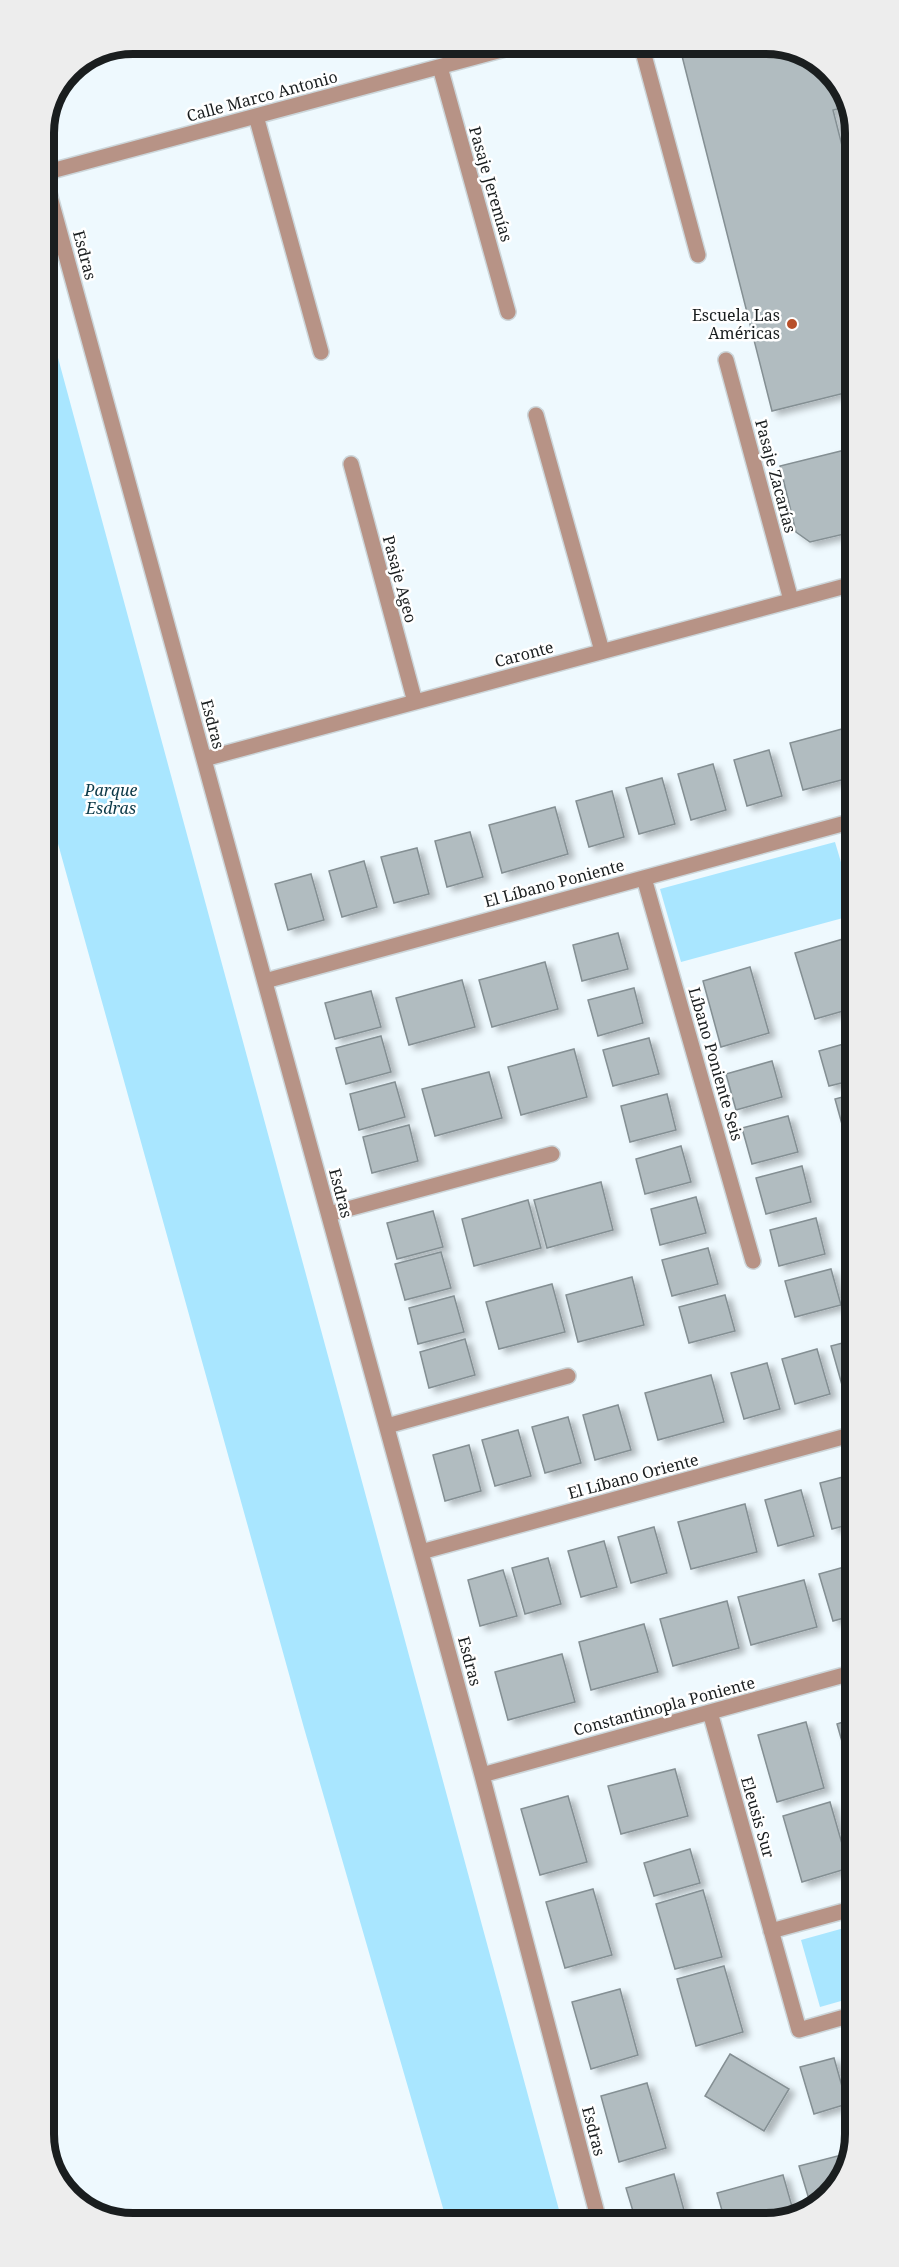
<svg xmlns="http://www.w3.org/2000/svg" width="899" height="2267" font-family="'Noto Serif',serif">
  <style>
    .green { fill: #a9e6ff }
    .building { fill: #b1bcc0; stroke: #848f93; stroke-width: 1.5; filter: url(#shadow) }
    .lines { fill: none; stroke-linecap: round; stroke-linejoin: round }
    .minor-casing { stroke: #ccd6da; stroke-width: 18 }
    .minor { stroke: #b79386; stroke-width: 15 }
    .poi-dot { fill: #b8502a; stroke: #fff; stroke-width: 2 }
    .labels { text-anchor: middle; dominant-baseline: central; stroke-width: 5; stroke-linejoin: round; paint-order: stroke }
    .street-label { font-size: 16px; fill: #1a1e1f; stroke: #fff }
    .poi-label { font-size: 16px; fill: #1a1e1f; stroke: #fff; text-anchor: end }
    .park-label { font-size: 16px; font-style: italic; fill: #0b3948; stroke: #fff }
    .rim { fill: none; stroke: #1a1e1f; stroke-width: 8 }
  </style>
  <defs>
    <filter id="shadow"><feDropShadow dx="6" dy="4" stdDeviation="3" flood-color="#0004"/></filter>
  </defs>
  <rect width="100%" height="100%" fill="#eef9fe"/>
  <path class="green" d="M44 306 562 2221 447 2222 304 1728 45 797Z
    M835 842 854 906V915L681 962 660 889Z
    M855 1925V1997L820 2007 801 1940Z"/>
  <path class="building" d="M731 44H772L825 66 850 106 833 110 852 185 853 391 772 411 682 56Z
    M853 448V532L810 542 796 532 780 466Z
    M853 726V777L803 790 790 743Z
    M769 750 782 796 747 806 734 760Z
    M713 764 726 810 691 820 678 774Z
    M662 778 675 824 639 834 626 788Z
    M612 791 624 837 589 847 576 801Z
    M555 807 568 854 502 873 489 825Z
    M470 832 483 877 447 887 435 841Z
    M417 848 429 894 394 903 381 857Z
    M364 861 377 907 342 917 329 871Z
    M311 874 324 920 288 930 275 884Z
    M618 933 628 969 582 981 573 945Z
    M843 939 854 977V1008L815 1019 795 953Z
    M545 962 558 1009 492 1027 479 980Z
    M750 967 769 1033 721 1047 703 981Z
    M462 980 475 1027 409 1045 396 998Z
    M634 988 643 1023 598 1036 588 1000Z
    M371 991 381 1027 335 1039 325 1003Z
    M381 1036 391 1072 346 1084 336 1048Z
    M649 1038 659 1074 613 1086 603 1050Z
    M854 1041V1080L829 1086 819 1051Z
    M574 1049 587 1097 521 1115 508 1067Z
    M772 1061 782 1097 736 1110 726 1074Z
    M489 1072 502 1118 435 1136 422 1089Z
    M395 1082 405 1117 359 1130 350 1094Z
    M667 1094 676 1130 630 1142 621 1106Z
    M854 1094V1133L845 1135 835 1099Z
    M788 1116 798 1152 752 1164 742 1128Z
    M409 1125 418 1161 372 1173 363 1137Z
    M681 1146 691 1182 645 1194 636 1159Z
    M802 1166 811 1202 766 1214 756 1178Z
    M601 1182 613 1230 547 1248 534 1200Z
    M696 1197 706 1233 660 1245 651 1209Z
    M528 1200 541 1248 474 1266 462 1219Z
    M433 1211 443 1247 397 1259 387 1223Z
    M816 1218 825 1254 779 1266 770 1230Z
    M708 1248 718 1284 672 1296 662 1260Z
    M441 1252 451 1288 405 1300 395 1264Z
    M831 1269 841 1305 795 1317 785 1281Z
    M632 1277 644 1325 578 1342 566 1295Z
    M552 1284 565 1332 499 1349 486 1302Z
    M725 1295 735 1331 689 1343 679 1307Z
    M454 1296 464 1332 418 1344 409 1308Z
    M465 1339 475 1375 429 1388 420 1352Z
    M854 1340V1389L844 1392 831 1346Z
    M817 1349 830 1394 795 1404 782 1359Z
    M767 1363 780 1409 744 1419 731 1373Z
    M711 1375 724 1422 658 1440 645 1393Z
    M618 1405 631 1450 595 1460 583 1415Z
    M568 1417 581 1463 545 1473 532 1427Z
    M518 1430 531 1476 495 1486 482 1440Z
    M469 1445 481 1491 445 1501 433 1455Z
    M854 1474 855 1523 832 1529 820 1483Z
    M801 1490 814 1536 778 1546 765 1500Z
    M745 1504 757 1552 691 1569 678 1522Z
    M654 1527 667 1573 631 1583 618 1537Z
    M604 1541 617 1587 581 1597 568 1551Z
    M548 1558 561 1604 525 1614 512 1568Z
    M855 1564V1615L833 1621 819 1574Z
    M503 1570 517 1616 480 1626 468 1580Z
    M804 1580 817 1627 751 1645 738 1597Z
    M727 1601 739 1648 673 1666 660 1619Z
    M644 1624 658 1672 591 1690 579 1642Z
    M562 1654 575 1702 508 1720 495 1672Z
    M855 1718V1769L850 1770 837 1724Z
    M806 1722 824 1788 777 1802 758 1735Z
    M675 1769 688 1816 621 1834 608 1786Z
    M568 1796 587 1862 540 1875 521 1809Z
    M830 1802 849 1868 802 1882 783 1816Z
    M690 1849 700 1883 654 1896 644 1863Z
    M593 1889 612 1955 565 1968 546 1902Z
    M703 1890 722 1957 675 1969 656 1904Z
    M724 1966 743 2032 696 2046 677 1979Z
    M620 1989 638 2055 591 2069 572 2002Z
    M855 2053V2096L844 2056Z
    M730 2054 789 2089 764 2131 705 2096Z
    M834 2058 847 2104 814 2114 800 2067Z
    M647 2083 666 2148 619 2162 601 2096Z
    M849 2153 837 2188 811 2206 799 2166Z
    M674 2174 687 2221H636L626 2188Z
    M783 2175 795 2217 789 2220 725 2221 717 2193Z"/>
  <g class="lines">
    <g class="minor-casing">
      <path id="minor" d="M641 44 698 255
        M440 67 508 312
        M256 116 321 352
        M44 173 524 44
        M44 175 482 1775 599 2221
        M726 360 791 600
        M536 415 602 651
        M351 464 415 702
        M204 759 853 584
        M644 878 753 1261
        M265 981 853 821
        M329 1214 552 1154
        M387 1426 568 1376
        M421 1552 854 1434
        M710 1712 799 2030 855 2014
        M482 1775 855 1672
        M771 1931 855 1908"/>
    </g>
    <use href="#minor" class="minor"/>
  </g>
  <circle class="poi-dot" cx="792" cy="324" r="6"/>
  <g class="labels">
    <g class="street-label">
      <text transform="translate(262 96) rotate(-15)">Calle Marco Antonio</text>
      <text transform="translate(491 184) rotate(74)">Pasaje Jeremías</text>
      <text transform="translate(85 255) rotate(75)">Esdras</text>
      <text transform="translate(776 476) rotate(75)">Pasaje Zacarías</text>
      <text transform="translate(400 579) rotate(75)">Pasaje Ageo</text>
      <text transform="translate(524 654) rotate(-15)">Caronte</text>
      <text transform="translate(213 724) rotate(75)">Esdras</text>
      <text transform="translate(554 883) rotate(-15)">El Líbano Poniente</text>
      <text transform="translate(716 1064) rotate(74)">Líbano Poniente Seis</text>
      <text transform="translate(341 1193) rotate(75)">Esdras</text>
      <text transform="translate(633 1476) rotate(-15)">El Líbano Oriente</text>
      <text transform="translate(470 1661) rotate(75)">Esdras</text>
      <text transform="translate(664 1706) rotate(-15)">Constantinopla Poniente</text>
      <text transform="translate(758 1817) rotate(74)">Eleusis Sur</text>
      <text transform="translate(594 2131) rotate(75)">Esdras</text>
    </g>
    <g class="poi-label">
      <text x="780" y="315">Escuela Las<tspan x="780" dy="18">Américas</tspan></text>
    </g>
    <g class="park-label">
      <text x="111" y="790">Parque<tspan x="111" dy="18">Esdras</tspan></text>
    </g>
  </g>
  <path d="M0 0H899V2267H0ZM133 54H766A79 79 0 0 1 845 133V2134A79 79 0 0 1 766 2213H133A79 79 0 0 1 54 2134V133A79 79 0 0 1 133 54Z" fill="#ededed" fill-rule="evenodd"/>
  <path class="rim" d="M133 54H766A79 79 0 0 1 845 133V2134A79 79 0 0 1 766 2213H133A79 79 0 0 1 54 2134V133A79 79 0 0 1 133 54Z"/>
</svg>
